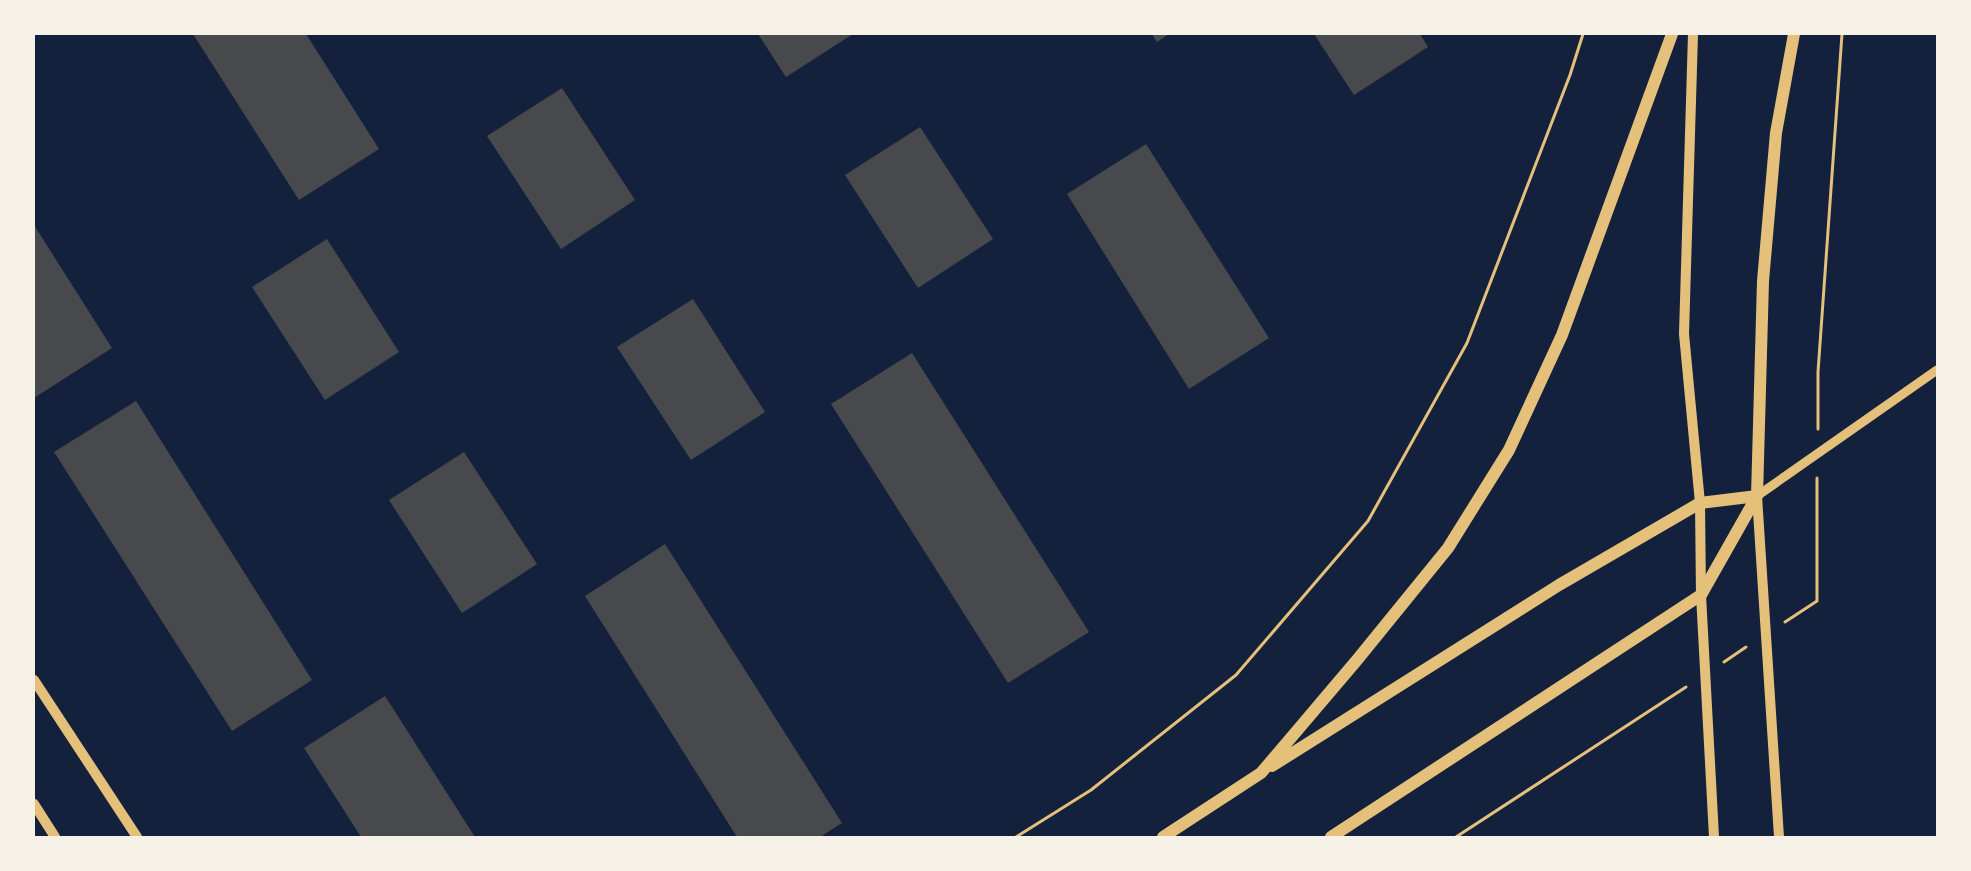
<svg xmlns="http://www.w3.org/2000/svg" width="1971" height="871" font-family="Figtree,sans-serif">
  <style>
    .building { fill: #48494c }
    .lines { fill: none; stroke-linecap: round; stroke-linejoin: round }
    .path { stroke: #e5c07b; stroke-width: 3 }
    .tertiary { stroke: #e5c07b; stroke-width: 9 }
    .secondary { stroke: #e5c07b; stroke-width: 10 }
    .primary { stroke: #e5c07b; stroke-width: 12 }
  </style>
  <rect width="100%" height="100%" fill="#14213d"/>
  <path class="building" d="M193 34H306L379 149 299 200Z
    M758 34H853L786 77Z
    M1152 34H1169L1157 42Z
    M1314 34H1420L1428 47 1354 95Z
    M562 88 635 200 561 249 487 136Z
    M920 127 993 239 918 288 845 175Z
    M1146 144 1269 338 1189 389 1067 194Z
    M34 225 112 348 34 398Z
    M327 239 399 352 325 400 252 287Z
    M693 299 765 412 691 460 617 347Z
    M912 353 1089 632 1008 683 831 404Z
    M136 401 312 680 232 731 54 452Z
    M464 452 537 564 462 613 389 500Z
    M665 544 842 823 820 837H737L585 596Z
    M385 696 475 837H361L304 748Z"/>
  <g class="lines">
    <path class="path" d="M1818 429V372L1842 34
      M1785 622 1817 601V478
      M1724 662 1746 647
      M1016 837 1091 790 1236 675 1368 521 1467 343 1570 75 1583 34
      M1456 837 1686 687"/>
    <path class="tertiary" d="M1757 496 1937 370"/>
    <path class="secondary" d="M1693 34 1684 334 1700 503 1701 595 1714 837
      M1757 496 1779 837
      M34 680 137 837
      M34 804 55 837"/>
    <path class="primary" d="M1272 766 1559 585 1700 503 1757 496
      M1163 837 1261 773 1357 660 1448 548 1509 450 1562 335 1672 34
      M1331 837 1701 595 1757 496 1763 281 1776 133 1794 34"/>
  </g>
  <rect width="1971" height="871" fill="none" stroke="#f6f1e7" stroke-width="70"/>
</svg>
